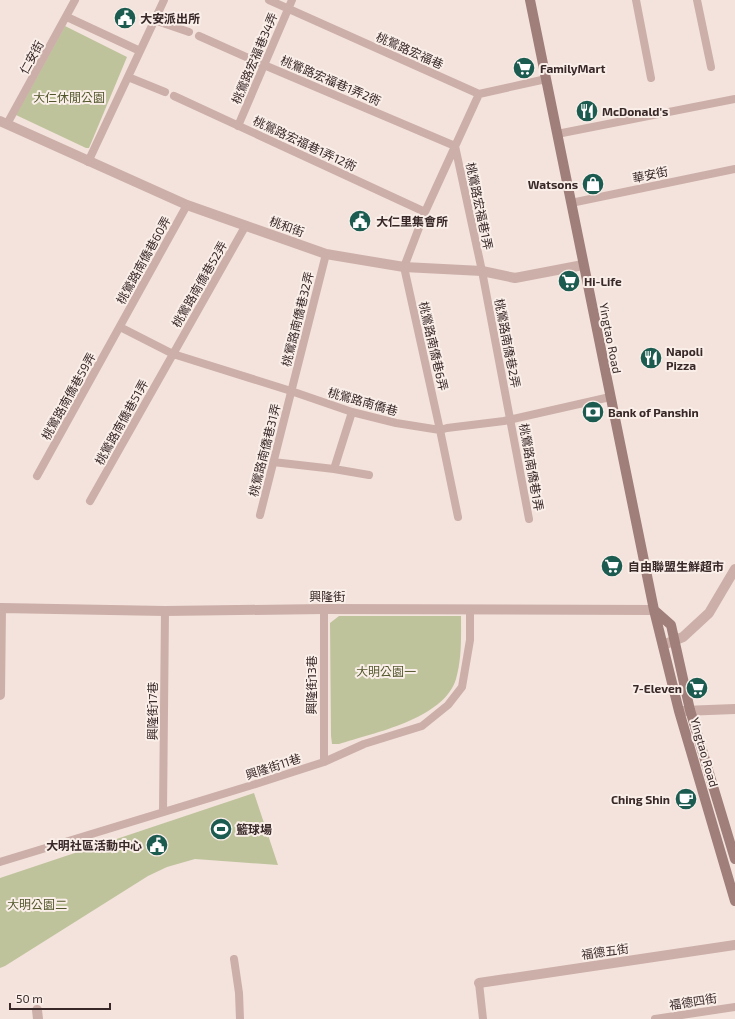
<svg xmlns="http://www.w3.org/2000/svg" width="735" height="1019" font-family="'Exo 2','Noto Sans TC',sans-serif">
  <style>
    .green { fill: #bfc39c }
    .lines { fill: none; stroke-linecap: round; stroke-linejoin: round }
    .service { stroke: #ccafa8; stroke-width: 8 }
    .minor { stroke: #ccafa8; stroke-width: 10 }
    .secondary { stroke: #a07e79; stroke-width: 10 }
    .labels { text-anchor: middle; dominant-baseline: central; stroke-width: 4; stroke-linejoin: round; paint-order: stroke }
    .poi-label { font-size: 12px; font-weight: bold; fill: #382928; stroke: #faeee9; text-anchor: start }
    .street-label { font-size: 12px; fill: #382928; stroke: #faeee9 }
    .park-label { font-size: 12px; fill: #52572b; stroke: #faeee9 }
  </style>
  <rect width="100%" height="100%" fill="#f3e3dc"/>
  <path class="green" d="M65 26 127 57 89 148H86L16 115Z
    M339 616H461C461 637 462 658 456 679 444 719 373 733 339 744H332L331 736 330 623Z
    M254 793 278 865 195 859 167 867 148 876 5 966 0 968V878Z"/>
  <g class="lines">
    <path class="service" d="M269 0 479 94 546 79
      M636 0 651 78
      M697 0 711 67
      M67 17 140 51
      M154 20 189 32
      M199 36 264 65 455 146 482 271 529 519
      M128 77 165 92
      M174 96 425 212
      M7 124 75 0
      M238 126 292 0
      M557 134 735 99
      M88 162 164 0
      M571 203 735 169
      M120 327 173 354 291 391 352 412 396 423 440 430 447 428 504 421 610 397
      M273 462 334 469 369 475
      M334 469 352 412
      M37 476 187 205
      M90 501 246 225
      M260 515 326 254
      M458 517 440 430 404 267 425 212 479 94
      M324 609V762
      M163 812 165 611
      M0 862 262 782 324 762 364 744 422 726 448 705 462 687 470 640V609
      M234 959 239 993 240 1019
      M479 983 483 1019
      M655 1019 735 1007"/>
    <path class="minor" d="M0 121 187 205 326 254 404 267 482 271 515 278 583 265
      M663 645 683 637 709 613 735 569
      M0 695 1 608 165 611 324 609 654 610
      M683 711 735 709
      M479 983 735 945
      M37 1010 38 1019"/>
    <path class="secondary" d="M530 0 654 610 679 711 735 901
      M654 610 671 625 690 710 735 859"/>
  </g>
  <defs>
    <g id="civic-disc" transform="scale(1.15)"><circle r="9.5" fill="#1c5b50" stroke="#faeee9"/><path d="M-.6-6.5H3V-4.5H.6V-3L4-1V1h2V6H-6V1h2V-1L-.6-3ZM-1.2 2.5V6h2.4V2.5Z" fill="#fff"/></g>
    <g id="supermarket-disc" transform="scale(1.15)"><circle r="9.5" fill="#1c5b50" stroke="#faeee9"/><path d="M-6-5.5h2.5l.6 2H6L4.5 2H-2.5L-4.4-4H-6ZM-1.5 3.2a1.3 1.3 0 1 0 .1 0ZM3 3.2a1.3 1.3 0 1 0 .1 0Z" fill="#fff"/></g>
    <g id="restaurant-disc" transform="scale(1.15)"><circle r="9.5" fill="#1c5b50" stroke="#faeee9"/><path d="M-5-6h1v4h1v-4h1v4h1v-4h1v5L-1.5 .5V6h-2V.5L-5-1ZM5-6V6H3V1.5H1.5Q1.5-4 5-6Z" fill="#fff"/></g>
    <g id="shop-disc" transform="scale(1.15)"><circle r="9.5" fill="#1c5b50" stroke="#faeee9"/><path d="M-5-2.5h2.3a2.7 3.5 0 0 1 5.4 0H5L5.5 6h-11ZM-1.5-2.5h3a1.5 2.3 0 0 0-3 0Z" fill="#fff"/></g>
    <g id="bank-disc" transform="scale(1.15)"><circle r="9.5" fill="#1c5b50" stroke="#faeee9"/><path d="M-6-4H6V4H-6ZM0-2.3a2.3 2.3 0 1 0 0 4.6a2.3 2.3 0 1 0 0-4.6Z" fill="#fff"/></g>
    <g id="cafe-disc" transform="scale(1.15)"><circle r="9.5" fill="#1c5b50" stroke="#faeee9"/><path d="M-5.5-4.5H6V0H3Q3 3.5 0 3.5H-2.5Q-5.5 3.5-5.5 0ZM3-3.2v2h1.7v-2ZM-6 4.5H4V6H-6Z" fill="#fff"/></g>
    <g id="stadium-disc" transform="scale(1.15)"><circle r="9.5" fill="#1c5b50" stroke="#faeee9"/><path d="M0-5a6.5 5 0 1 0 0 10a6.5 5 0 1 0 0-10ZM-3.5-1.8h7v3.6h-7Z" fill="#fff"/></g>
  </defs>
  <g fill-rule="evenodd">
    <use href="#civic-disc" x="125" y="18"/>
    <use href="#supermarket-disc" x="524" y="68"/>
    <use href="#restaurant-disc" x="587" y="111"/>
    <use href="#shop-disc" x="593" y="184"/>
    <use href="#civic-disc" x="360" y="221"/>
    <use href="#supermarket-disc" x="569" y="281"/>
    <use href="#restaurant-disc" x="651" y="358"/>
    <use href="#bank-disc" x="593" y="412"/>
    <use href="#supermarket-disc" x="612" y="566"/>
    <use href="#supermarket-disc" x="697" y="688"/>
    <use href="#cafe-disc" x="686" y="799"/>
    <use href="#stadium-disc" x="221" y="829"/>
    <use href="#civic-disc" x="157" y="845"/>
  </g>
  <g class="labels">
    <g class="poi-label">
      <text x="140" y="18">大安派出所</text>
      <text x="540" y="68">FamilyMart</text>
      <text x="602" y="111">McDonald's</text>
      <text x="578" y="184" text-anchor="end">Watsons</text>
      <text x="376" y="221">大仁里集會所</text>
      <text x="584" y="281">Hi-Life</text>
      <text x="666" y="351">Napoli<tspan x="666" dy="14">Pizza</tspan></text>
      <text x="608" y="412">Bank of Panshin</text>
      <text x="628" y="566">自由聯盟生鮮超市</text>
      <text x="682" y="688" text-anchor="end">7-Eleven</text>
      <text x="670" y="799" text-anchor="end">Ching Shin</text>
      <text x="236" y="829">籃球場</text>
      <text x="142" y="845" text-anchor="end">大明社區活動中心</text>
    </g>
    <g class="street-label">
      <text transform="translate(410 50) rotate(24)">桃鶯路宏福巷</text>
      <text transform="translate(31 57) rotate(-61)">仁安街</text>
      <text transform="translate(254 58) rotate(-67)">桃鶯路宏福巷34弄</text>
      <text transform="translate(331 80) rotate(23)">桃鶯路宏福巷1弄2衖</text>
      <text transform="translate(305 143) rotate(25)">桃鶯路宏福巷1弄12衖</text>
      <text transform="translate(650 174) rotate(-12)">華安街</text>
      <text transform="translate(480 206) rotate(78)">桃鶯路宏福巷1弄</text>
      <text transform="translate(287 226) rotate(20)">桃和街</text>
      <text transform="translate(143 260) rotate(-61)">桃鶯路南僑巷60弄</text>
      <text transform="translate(199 284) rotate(-60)">桃鶯路南僑巷52弄</text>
      <text transform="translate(297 319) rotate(-76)">桃鶯路南僑巷32弄</text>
      <text transform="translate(611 338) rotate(79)">Yingtao Road</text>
      <text transform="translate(508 343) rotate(79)">桃鶯路南僑巷2弄</text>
      <text transform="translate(434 346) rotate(77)">桃鶯路南僑巷6弄</text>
      <text transform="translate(68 396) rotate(-61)">桃鶯路南僑巷59弄</text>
      <text transform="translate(363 401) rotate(16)">桃鶯路南僑巷</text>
      <text transform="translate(121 422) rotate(-61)">桃鶯路南僑巷51弄</text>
      <text transform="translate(264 450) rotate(-76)">桃鶯路南僑巷31弄</text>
      <text transform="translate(532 467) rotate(80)">桃鶯路南僑巷1弄</text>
      <text x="327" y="596">興隆街</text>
      <text transform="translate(311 685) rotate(-90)">興隆街13巷</text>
      <text transform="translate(152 711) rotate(-90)">興隆街17巷</text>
      <text transform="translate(705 752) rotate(74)">Yingtao Road</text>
      <text transform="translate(273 766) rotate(-18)">興隆街11巷</text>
      <text transform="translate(605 951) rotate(-8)">福德五街</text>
      <text transform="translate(693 1001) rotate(-9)">福德四街</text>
    </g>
    <g class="park-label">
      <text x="69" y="97">大仁休閒公園</text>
      <text x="386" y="671">大明公園一</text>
      <text x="37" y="904">大明公園二</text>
    </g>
  </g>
  <path d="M10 1003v6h100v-6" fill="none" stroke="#382928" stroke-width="2"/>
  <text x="16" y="1003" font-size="12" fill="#382928" stroke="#faeee9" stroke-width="3" paint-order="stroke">50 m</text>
</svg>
